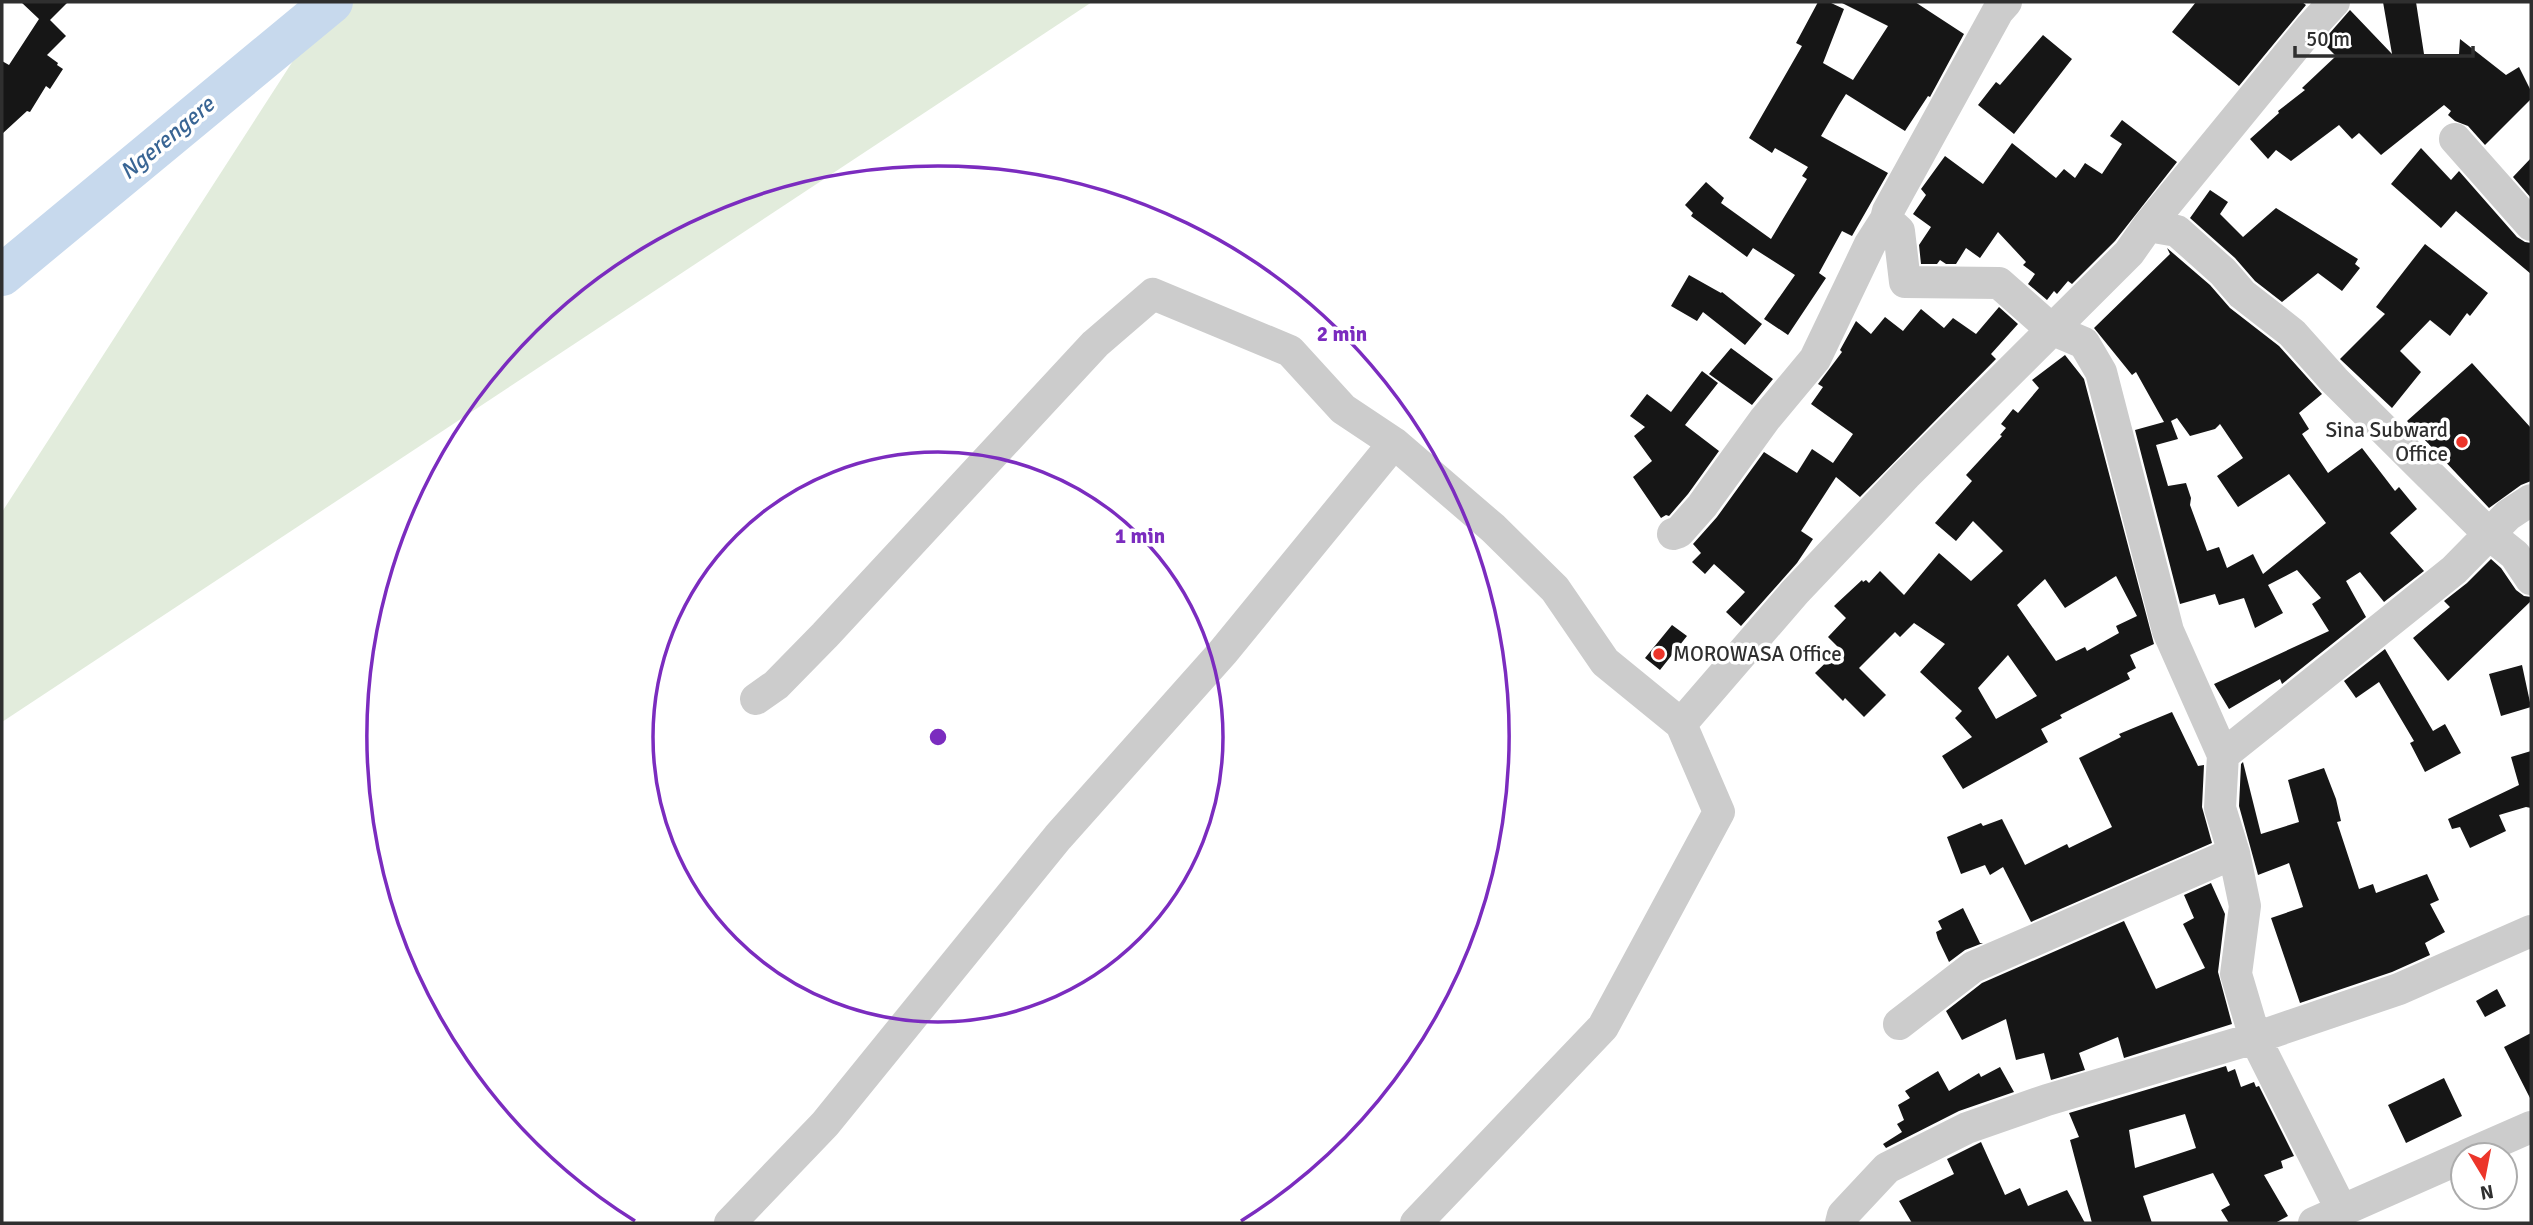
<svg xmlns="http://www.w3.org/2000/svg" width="2533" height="1225" font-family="Signika,sans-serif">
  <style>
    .green { fill: #e2ecdc }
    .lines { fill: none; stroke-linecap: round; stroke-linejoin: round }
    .river { stroke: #c7d9ed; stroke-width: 42 }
    .building { fill: #161616; fill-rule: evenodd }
    .minor { stroke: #ccc; stroke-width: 32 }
    .ring { fill: none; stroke: #7b2cbf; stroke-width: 3.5 }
    .poi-dot { fill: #ec352a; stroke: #fff; stroke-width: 2.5 }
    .labels { text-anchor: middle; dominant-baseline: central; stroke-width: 7; stroke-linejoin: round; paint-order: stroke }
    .poi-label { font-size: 21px; fill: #2f2f2f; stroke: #fff; text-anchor: end }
    .water-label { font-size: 23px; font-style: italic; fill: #396594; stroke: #fff }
    .centre { fill: #7b2cbf; stroke: #fff; stroke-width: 3.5 }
    .ring-label { font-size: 21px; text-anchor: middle; font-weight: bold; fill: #7b2cbf; stroke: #fff; stroke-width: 7; stroke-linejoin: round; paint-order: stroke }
  </style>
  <rect width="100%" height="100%" fill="#fff"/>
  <path class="green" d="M331 2H1092L2 722V512Z"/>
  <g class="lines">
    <path class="river" d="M2 275 332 2"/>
  </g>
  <path class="building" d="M21 2H68L50 20 66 36 47 55 58 63 57 65 63 69 50 89 46 86 30 112 27 111 2 134V61L9 65 39 19Z
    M1818 2H1829L1844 9 1823 63 1853 80 1888 26 1840 2H1915L1964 34 1930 97 1928 96 1905 131 1846 94 1839 105 1821 136 1888 173 1852 236 1842 231 1819 273 1826 278 1788 335 1764 319 1795 275 1753 248 1747 257 1691 216 1693 213 1685 205 1706 182 1724 198 1721 203 1771 239 1807 179 1802 176 1808 167 1775 148 1772 153 1749 138 1802 46 1796 43Z
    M2196 2H2302L2306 5 2239 86 2172 32Z
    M2383 2H2416L2424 54H2459L2460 39 2506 75 2519 67 2531 91V99L2485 145 2468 126 2455 121 2448 115 2451 111 2444 105 2381 155 2359 133 2352 139 2339 125 2291 161 2276 150 2268 159 2250 139 2279 113 2278 111 2305 90 2302 88 2336 56 2322 42 2350 10 2392 54Z
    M2043 35 2072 59 2014 134 1978 105 1996 82 2000 85Z
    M2122 120 2177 162 2115 241 2072 284 2068 281 2057 294 2054 291 2047 300 2028 284 2035 274 2023 265 2026 262 1998 232 1980 258 1966 248 1956 264H1946L1940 260 1937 264H1921L1919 245 1931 227 1913 214 1926 195 1921 189 1945 156 1983 184 2012 143 2056 178 2064 169 2075 178 2085 163 2102 174 2122 144 2110 136Z
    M2421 148 2451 180 2459 171 2517 237 2525 242 2531 243V274L2456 211 2441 228 2391 184Z
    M2531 158V198L2513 177Z
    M2210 190 2228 202 2220 214 2243 237 2276 208 2358 259 2355 264 2360 268 2342 291 2318 273 2282 302 2255 281 2235 258 2190 218Z
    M2425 244 2488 293 2470 316 2467 313 2450 336 2430 320 2400 351 2421 372 2392 408 2340 359 2385 314 2376 307Z
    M2167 248 2210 285 2230 308 2279 346 2322 394 2299 413 2309 429 2302 434 2328 473 2362 448 2395 491 2399 487 2417 509 2390 533 2424 571 2384 602 2360 572 2346 581 2366 617 2282 684 2280 679 2229 709 2214 684 2329 631 2312 604 2321 598 2297 570 2268 585 2283 613 2255 628 2244 598 2219 605 2215 594 2180 604 2135 430 2164 422 2136 372 2132 375 2094 328 2170 254ZM2177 418 2190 436 2215 429 2220 424 2243 458 2217 476 2238 507 2289 474 2326 523 2263 574 2253 554 2227 568 2219 547 2207 551 2190 505 2191 498 2186 483 2168 486 2156 445 2178 439 2171 421Z
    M1689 275 1721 293 1722 292 1762 324 1745 345 1703 312 1697 321 1671 306Z
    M1999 307 2018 324 1991 354 1996 359 1860 497 1836 477 1801 531 1813 539 1797 563 1741 626 1726 612 1745 592 1714 564 1705 574 1692 562 1701 553 1693 544 1717 517 1764 452 1797 473 1812 449 1833 463 1853 434 1811 404 1823 387 1818 384 1842 352 1840 350 1856 321 1871 334 1885 317 1903 331 1921 309 1944 328 1953 318 1976 334Z
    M1731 348 1773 379 1752 405 1709 374Z
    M2065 355 2084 379 2154 644 2130 655 2136 668 2127 673 2130 679 2060 715 2062 718 2041 729 2048 742 1963 789 1942 756 1972 737 1955 718 1962 711 1920 672 1945 644 1914 623 1900 637 1895 632 1859 668 1886 695 1864 717 1845 698 1843 701 1815 673 1840 649 1828 637 1846 618 1834 606 1862 580 1863 582 1866 580 1869 583 1880 571 1904 595 1939 553 1971 581 2003 551 1973 521 1956 541 1935 523 1972 481 1966 475 2002 436 2000 435 2006 428 2001 424 2013 409 2018 413 2039 388 2032 380ZM2116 576 2137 616 2116 626 2119 633 2087 651 2085 647 2056 661 2017 605 2045 579 2065 608ZM2008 655 2037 696 1996 719 1978 688Z
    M2472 363 2531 428V481L2521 485 2489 508 2407 421Z
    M1702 371 1718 383 1685 425 1719 451 1688 494 1669 516 1666 515 1661 518 1633 477 1652 461 1634 436 1645 427 1630 416 1647 394 1671 412Z
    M2491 559 2501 568 2516 590 2524 596 2531 597V601L2448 681 2413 638 2450 607 2444 601 2467 583Z
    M1672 625 1687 636 1660 670 1645 658Z
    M2385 649 2433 731 2445 724 2461 753 2425 772 2410 743 2414 741 2379 682 2356 698 2344 681Z
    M2522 665 2531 707 2501 716 2489 674Z
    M2172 712 2198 766 2204 765 2202 807 2212 843 2031 922 2003 867 1990 875 1985 865 1961 874 1947 837 1981 823 1983 826 2002 819 2025 865 2067 844 2069 848 2112 827 2079 758 2121 737 2119 734Z
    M2531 751V808L2526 807 2499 815 2506 831 2470 848 2460 827 2452 829 2448 819 2519 785 2511 757Z
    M2243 762 2261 834 2299 822 2288 780 2324 768 2336 799 2341 821 2337 822 2359 889 2373 884 2376 893 2427 874 2439 900 2430 904 2445 932 2425 943 2430 955 2392 972 2300 1003 2271 918 2303 907 2289 863 2258 875 2239 806 2241 764Z
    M2211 883 2225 914 2218 972 2232 1024 2124 1058 2118 1037 2079 1053 2085 1070 2051 1080 2044 1053 2016 1060 2006 1019 1962 1040 1946 1011 1982 983 2124 921 2156 989 2205 968 2183 924 2194 918 2184 895Z
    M1963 908 1980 943H1983L1965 950 1949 962 1938 939 1936 932 1942 929 1938 921Z
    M2497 989 2506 1006 2485 1017 2476 1001Z
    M2531 1033V1100L2504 1047Z
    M2226 1066 2228 1072 2235 1069 2241 1087 2254 1082 2256 1087 2259 1086 2294 1156 2281 1161 2283 1168 2264 1175 2288 1216 2275 1223H2229L2221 1210 2230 1205 2213 1173 2143 1196 2152 1223H2092L2070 1140 2079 1137 2069 1113ZM2185 1114 2196 1148 2135 1168 2129 1130Z
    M2000 1067 2014 1092 1959 1111 1886 1148 1883 1144 1902 1132 1897 1124 1904 1120 1898 1105 1910 1098 1905 1091 1938 1071 1949 1091 1979 1073 1981 1077Z
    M2444 1078 2462 1116 2406 1143 2388 1105Z
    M1981 1142 2005 1195 2020 1188 2028 1206 2067 1190 2085 1223H1912L1899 1201 1954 1174 1947 1159Z"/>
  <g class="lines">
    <path class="minor" d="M2006 2 1998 11 1888 211 1886 219 1899 231 1905 282 1999 283 2051 329 2084 343 2101 372 2168 631 2223 755 2220 808 2234 853 2245 906 2236 974 2255 1038 2342 1211
      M2455 139 2531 225
      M2148 226 2177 231 2223 272 2242 294 2292 333 2334 380 2490 535 2515 555 2531 579
      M1673 534 1679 532 1702 506 1765 419 1815 359 1870 244 1886 219
      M756 699 776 685 825 635 1095 344 1153 294 1290 351 1343 409 1394 443 1493 528 1555 589 1605 662 1681 724 1795 592 1906 475 2129 253 2148 226 2311 27 2334 2
      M2223 755 2454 570 2508 515 2531 500
      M1899 1024 1973 967 2234 853
      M2467 1155 2531 1127
      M730 1223 825 1124 1058 837 1223 652 1394 443
      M1416 1223 1603 1027 1719 812 1681 724
      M1841 1223 1843 1215 1887 1168 1967 1128 2047 1100 2255 1038 2399 989 2531 931
      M2314 1223 2463 1157"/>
  </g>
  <g class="ring">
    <circle cx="938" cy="737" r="285"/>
    <path d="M635 1221A571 571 0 1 1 1241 1221"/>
  </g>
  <g class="poi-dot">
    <circle cx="2462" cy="442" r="7"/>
    <circle cx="1659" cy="654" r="7"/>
  </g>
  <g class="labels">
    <g class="poi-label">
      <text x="2448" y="430">Sina Subward<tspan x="2448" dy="24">Office</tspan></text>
      <text x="1673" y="654" text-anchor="start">MOROWASA Office</text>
    </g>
    <g class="water-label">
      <text transform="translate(167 138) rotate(-40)">Ngerengere</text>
    </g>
  </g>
  <circle cx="938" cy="737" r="10" class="centre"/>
  <g class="ring-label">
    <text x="1342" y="341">2 min</text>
    <text x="1140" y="543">1 min</text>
  </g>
  <rect width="2533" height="1225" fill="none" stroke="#2f2f2f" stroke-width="7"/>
  <g transform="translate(2484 1176) rotate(170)"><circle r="33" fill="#ffffff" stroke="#acacac" stroke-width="2"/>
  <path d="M0-5L12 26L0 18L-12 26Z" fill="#ec352a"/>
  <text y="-10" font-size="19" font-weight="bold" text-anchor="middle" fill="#2f2f2f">N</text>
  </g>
  <path d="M2295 46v10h178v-10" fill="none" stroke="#2f2f2f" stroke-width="3.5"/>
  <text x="2306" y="46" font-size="21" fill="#2f2f2f" stroke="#ffffff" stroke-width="5" paint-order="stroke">50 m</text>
</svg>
